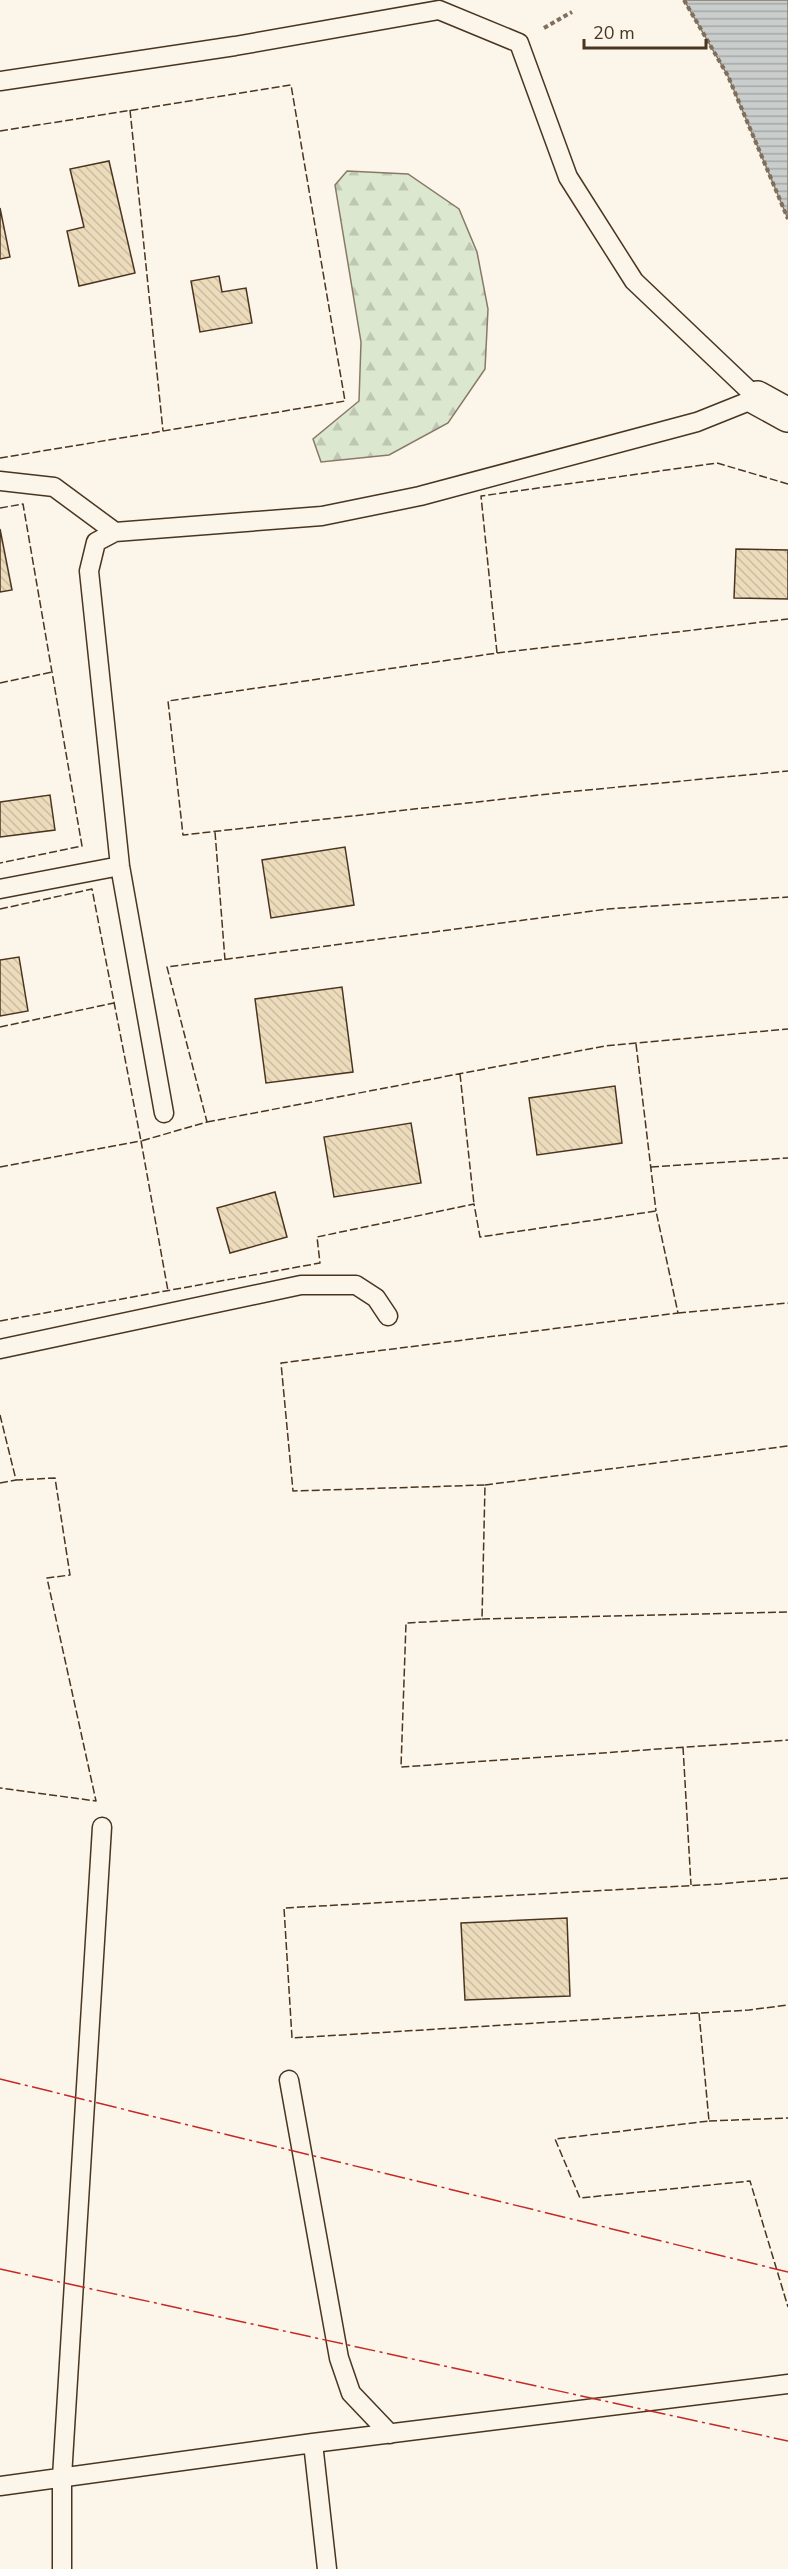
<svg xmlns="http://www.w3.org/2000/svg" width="788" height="2569" font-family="'Nunito Sans',sans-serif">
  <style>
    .forest { fill: url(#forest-firs); stroke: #887966; stroke-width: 1.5 }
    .water { fill: url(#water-rules); stroke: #887966; stroke-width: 1.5 }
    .building { fill: url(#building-back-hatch); stroke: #4a3520; stroke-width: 1.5 }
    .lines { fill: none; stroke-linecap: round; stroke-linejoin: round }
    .lane-casing { stroke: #4a3520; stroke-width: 21 }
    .street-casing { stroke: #4a3520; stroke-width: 36 }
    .path { stroke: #7f6f5c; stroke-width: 4; stroke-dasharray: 4.5 3; stroke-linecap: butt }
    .lane { stroke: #fbf6e9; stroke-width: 18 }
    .street { stroke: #fbf6e9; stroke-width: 33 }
    .fence { stroke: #4a3520; stroke-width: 1.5; stroke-dasharray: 8 3; stroke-linecap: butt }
    .power { stroke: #c62828; stroke-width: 1.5; stroke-dasharray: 21 4.5 3 4.5; stroke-linecap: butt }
  </style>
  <defs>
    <pattern id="forest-firs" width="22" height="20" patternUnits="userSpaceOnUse" patternTransform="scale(1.5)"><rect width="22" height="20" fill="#dce7d0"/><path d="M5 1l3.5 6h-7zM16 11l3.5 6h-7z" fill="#bec7b2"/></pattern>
    <pattern id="water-rules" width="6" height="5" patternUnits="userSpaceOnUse" patternTransform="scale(1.5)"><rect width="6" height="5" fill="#c9cecd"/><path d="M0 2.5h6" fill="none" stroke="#a5a8a6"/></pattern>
    <pattern id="building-back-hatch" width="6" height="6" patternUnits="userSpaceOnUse" patternTransform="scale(1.5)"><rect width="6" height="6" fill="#ecdcbc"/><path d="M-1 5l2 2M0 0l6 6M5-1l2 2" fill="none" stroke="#ccbda1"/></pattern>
  </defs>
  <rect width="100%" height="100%" fill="#fbf6e9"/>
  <path class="forest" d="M347 171 408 174 459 209 477 252 488 309 485 369 448 423 389 455 321 462 313 439 359 401 361 342 335 185Z"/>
  <path class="water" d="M684 0H788V219L728 76Z"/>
  <path class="building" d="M109 161 135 273 79 286 67 231 84 227 70 169Z
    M0 208 10 257 0 259Z
    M219 276 222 292 246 288 252 323 200 332 191 281Z
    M0 529 12 590 0 592Z
    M736 549 788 550V599L734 598Z
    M50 795 55 830 0 837V802Z
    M345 847 354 905 271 918 262 860Z
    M19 957 28 1011 0 1016V960Z
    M342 987 353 1072 266 1083 255 999Z
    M615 1086 622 1143 537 1155 529 1098Z
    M411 1123 421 1183 334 1197 324 1137Z
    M275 1192 287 1237 230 1253 217 1208Z
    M567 1918 570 1996 465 2000 461 1923Z"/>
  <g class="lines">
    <g class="lane-casing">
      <path id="lane" d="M0 81 235 46 439 10 519 43 568 177 634 281 757 398 697 422 420 496 322 516 115 532 96 542 89 571 120 866 164 1113
        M0 481 54 487 115 532
        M0 889 120 866
        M0 1349 301 1285H356L376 1298 388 1316
        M289 2080 339 2358 351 2393 390 2434
        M313 2443 327 2569
        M0 2486 313 2443 788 2384
        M62 2569V2477L102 1827"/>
    </g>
    <g class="street-casing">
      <path id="street" d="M757 398 788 415"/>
    </g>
    <path class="path" d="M684 0 728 76 788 219
      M544 28 572 12"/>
    <use href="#lane" class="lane"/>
    <use href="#street" class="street"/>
    <path class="fence" d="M130 110 163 431
      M0 131 291 85 345 401 0 458
      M788 484 717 463 481 496 497 653 168 701 183 835 566 792 788 771
      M0 508 23 504 82 846 0 863
      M497 653 788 619
      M0 683 52 672
      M215 832 225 960
      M0 909 92 889 141 1141 207 1122 167 967 608 909 788 897
      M0 1027 114 1003
      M636 1044 656 1211
      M460 1074 474 1204
      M207 1122 605 1046 788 1029
      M0 1167 141 1141 168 1291
      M651 1167 788 1158
      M678 1313 788 1303
      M0 1321 320 1263 317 1237 474 1204 480 1237 656 1211 678 1313 281 1363 293 1491 485 1485 482 1619 406 1623 401 1767 788 1740
      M0 1415 16 1480 55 1478 70 1575 47 1578 96 1801 0 1788
      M0 1483 16 1480
      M485 1485 788 1446
      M482 1619 788 1612
      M683 1747 691 1885
      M788 1878 720 1884 284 1908 292 2038 749 2010 788 2005
      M699 2013 709 2121 555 2139 580 2198 750 2181 788 2307
      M709 2121 788 2118"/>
    <path class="power" d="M0 2079 788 2272
      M0 2269 788 2441"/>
  </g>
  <path d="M584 39v9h122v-9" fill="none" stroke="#4a3520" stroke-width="3"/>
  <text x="593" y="39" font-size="18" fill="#4a3520" stroke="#fbf6e9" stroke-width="4.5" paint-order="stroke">20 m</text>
</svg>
